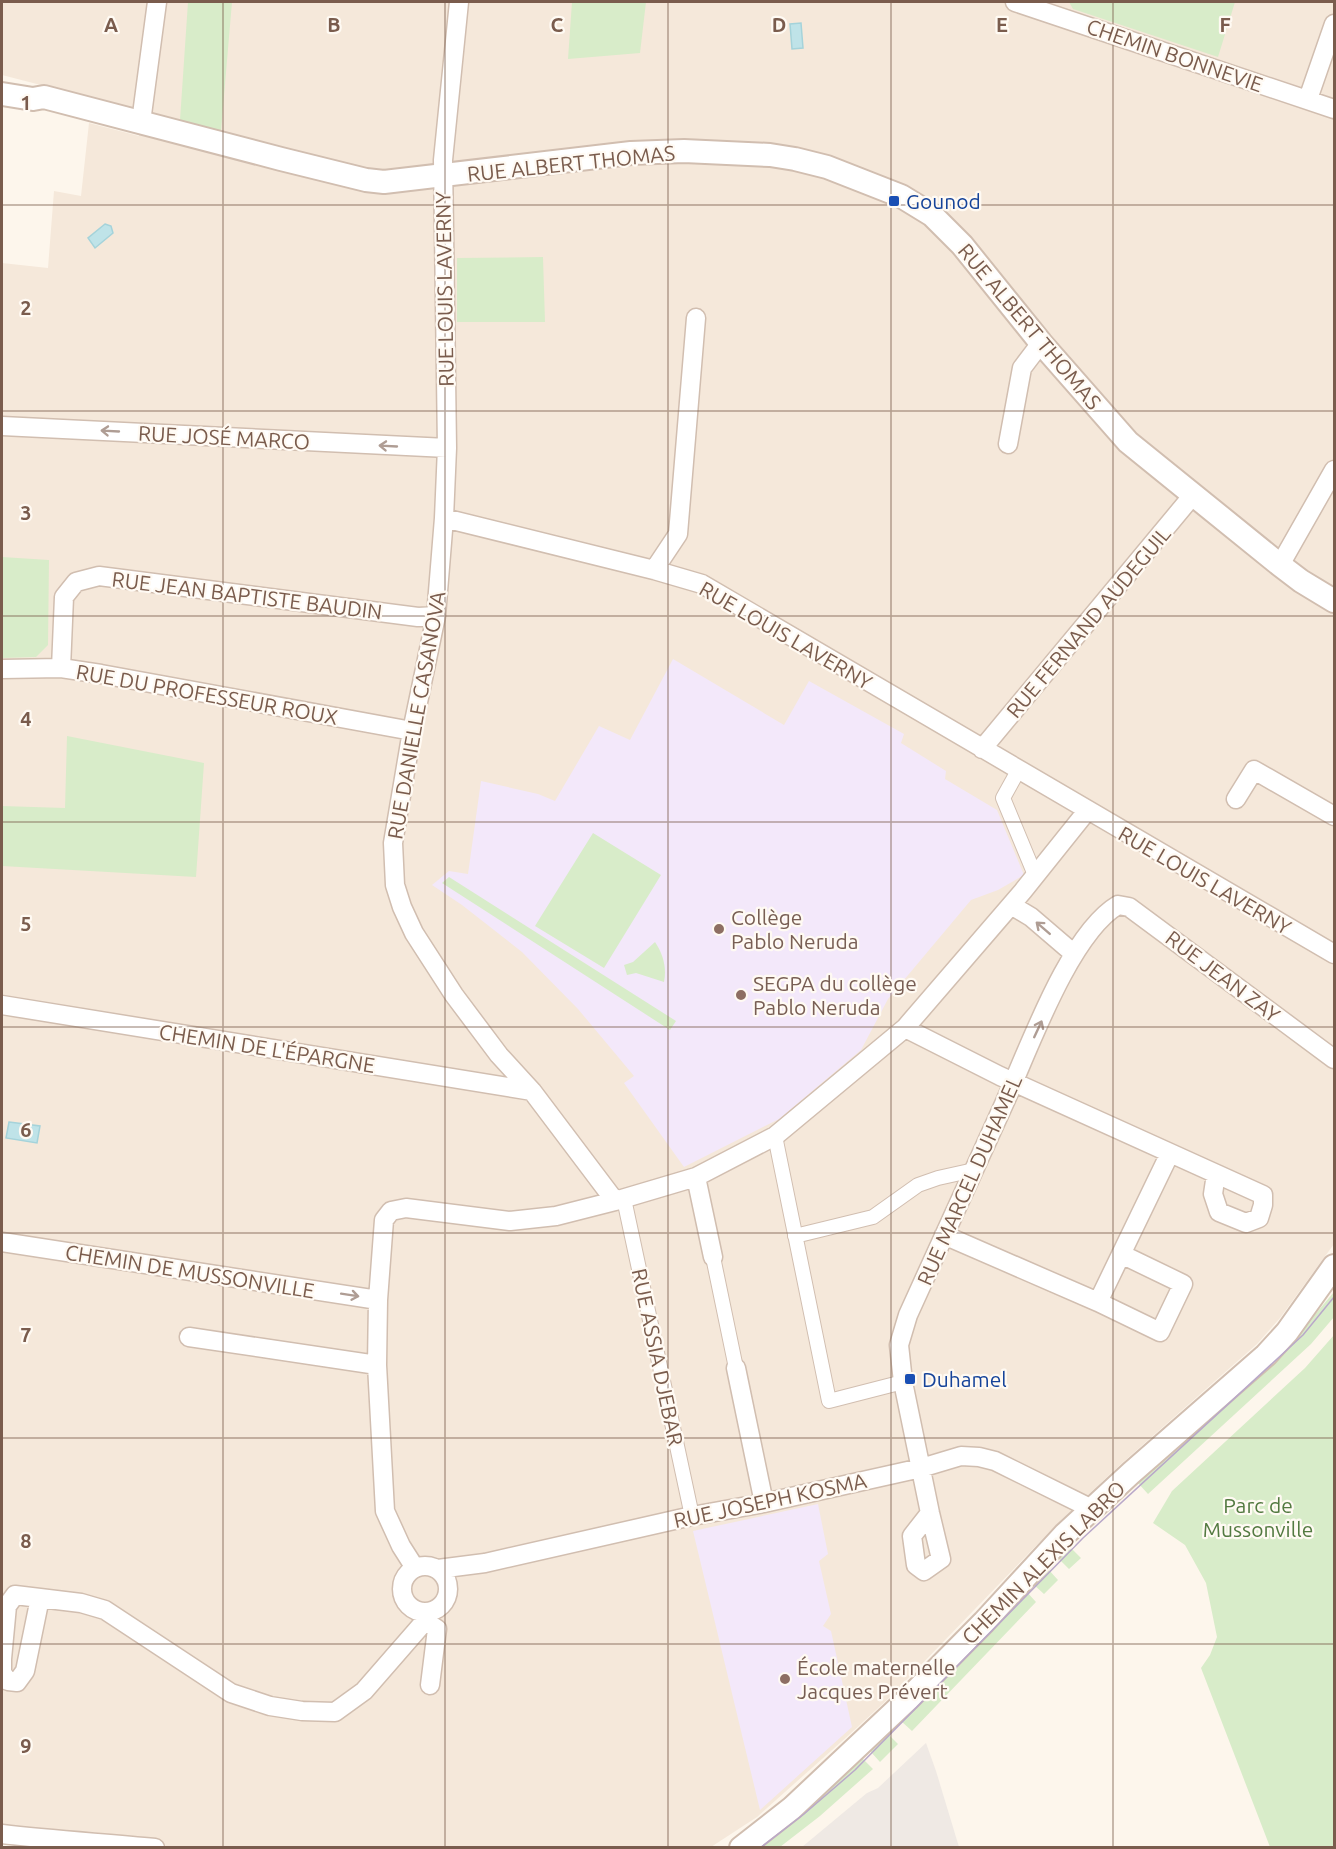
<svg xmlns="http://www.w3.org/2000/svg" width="1336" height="1849" font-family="Ubuntu,sans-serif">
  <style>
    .residential { fill: #f5e8da }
    .industrial { fill: #efe9e4 }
    .education { fill: #f3e8fa }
    .green { fill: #d8ecc9 }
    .water { fill: #bfe3e8; stroke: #a5d3da; stroke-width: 1.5 }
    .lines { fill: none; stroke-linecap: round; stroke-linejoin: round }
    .pedestrian-casing { stroke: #d1beb0; stroke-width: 16 }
    .minor-casing { stroke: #d1beb0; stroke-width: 21 }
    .tertiary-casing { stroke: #d1beb0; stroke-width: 26 }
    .pedestrian { stroke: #fff; stroke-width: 14 }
    .minor { stroke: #fff; stroke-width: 18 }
    .tertiary { stroke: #fff; stroke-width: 22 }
    .tram { stroke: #b9a8c9; stroke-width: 1.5 }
    .oneway { stroke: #af9d94 }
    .grid { fill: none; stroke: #7a5c4d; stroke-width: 1.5; stroke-opacity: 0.55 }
    .transit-dot { fill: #1a4fb4; stroke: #fffaf3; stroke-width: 2 }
    .education-dot { fill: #8d6e63; stroke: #fffaf3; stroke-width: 2 }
    .labels { text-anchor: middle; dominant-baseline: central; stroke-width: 4.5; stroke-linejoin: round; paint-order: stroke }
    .street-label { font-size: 21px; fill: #7a5c4d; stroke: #fffaf3 }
    .transit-label { font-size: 21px; fill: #164399; stroke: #fffaf3; text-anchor: start }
    .education-label { font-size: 21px; fill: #785e54; stroke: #fffaf3; text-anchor: start }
    .park-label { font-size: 21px; fill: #537a41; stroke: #fffaf3 }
    .grid-label { font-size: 20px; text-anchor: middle; font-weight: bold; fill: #7a5c4d; stroke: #fffaf3; stroke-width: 4.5; stroke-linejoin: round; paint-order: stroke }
  </style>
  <rect width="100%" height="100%" fill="#fdf6ec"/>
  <path class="residential" d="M2 2H1334V1244L1280 1318 1257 1344 1121 1464 1060 1521 889 1698 850 1734 757 1817 711 1847 155 1848 2 1834V263L48 268 54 191 81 196 89 123 139 136 141 122 126 107 2 75Z"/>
  <path class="industrial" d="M926 1743 936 1771 959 1847H802L867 1793 878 1788Z"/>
  <path class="education" d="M673 659 784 725 809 681 904 734 901 743 946 771 945 779 997 810 1024 875 998 890 971 900 888 999 861 1050 779 1119 684 1167 624 1083 634 1076 578 1009 522 952 462 905 432 885 449 871 468 874 481 781 538 794 555 801 599 726 630 740Z
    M818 1504 828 1554 819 1561 831 1614 823 1626 831 1631 852 1727 760 1810 693 1531Z"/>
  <path class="green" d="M188 2H232L221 131 180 120Z
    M572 2H646L640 53 568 59Z
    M1069 2H1235L1218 57 1073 9Z
    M543 257 545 322H457V258Z
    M2 557 49 560 48 645 36 657 2 658Z
    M67 736 204 763 196 877 2 866V806L65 808Z
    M593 833 661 875 604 968 535 926Z
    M449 877 676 1021 670 1030 442 883Z
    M655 942C663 954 667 967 664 982L636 973 627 975 624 965 633 962Z
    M1334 1292V1317L1311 1344 1148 1494 1138 1483 1289 1345Z
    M1334 1335V1847H1270L1201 1668 1210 1655 1217 1637 1206 1583 1185 1545 1153 1523 1172 1491 1305 1368Z
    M1070 1547 1081 1558 1069 1569 1058 1558Z
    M1048 1569 1058 1580 1044 1594 1033 1584Z
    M1026 1591 1036 1602 912 1731 901 1721Z
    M888 1734 898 1744 880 1762 870 1751Z
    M862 1758 873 1769 820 1816 780 1847 755 1848 824 1793Z"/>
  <path class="water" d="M801 23 803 48 792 49 790 24Z
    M105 224 111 226 113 233 95 248 88 238Z
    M9 1122 40 1126 37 1143 6 1138Z"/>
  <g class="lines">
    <g class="pedestrian-casing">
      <path id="pedestrian" d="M1018 771 1003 798 1035 875
        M775 1136 829 1401 903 1382
        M624 1199 692 1516
        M795 1236 873 1217 918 1185 938 1178 974 1170
        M713 1257 736 1368"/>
    </g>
    <g class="minor-casing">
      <path id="minor" d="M459 2 443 160 447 448 444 518 436 616 412 731 393 843 395 885 402 907 414 933 454 995 499 1055 532 1091 615 1201
        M1015 2 1334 109
        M1308 99 1334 24
        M141 122 157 2
        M2 426 447 448
        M1008 444 1022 368 1041 343
        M444 518 654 570 702 584 1334 954
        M1280 565 1334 470
        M654 570 678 534 696 318
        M61 668 64 597 76 582 99 576 418 617 436 616
        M2 669 61 668 101 674 412 731
        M982 749 1193 495
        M1236 799 1254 770 1334 816
        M1011 905 1031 917 1073 953
        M2 1005 532 1091
        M905 1028 1000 1076 1263 1195V1205L1259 1218 1246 1223 1219 1212 1213 1194 1216 1174
        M696 1177 713 1257
        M944 1235 1098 1302 1170 1153
        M2 1242 378 1300
        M1098 1302 1160 1332 1183 1284 1121 1254
        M189 1337 377 1365
        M736 1368 764 1503
        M930 1513 912 1536 916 1565 924 1571 941 1559 930 1513 903 1382 899 1345 908 1315C940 1245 972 1174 1004 1104 1028 1051 1069 934 1118 905L1129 907 1334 1059
        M402 1589a23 23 0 1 1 46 0a23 23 0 1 1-46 0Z
        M415 1568 401 1546 385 1511 377 1365 378 1300 384 1220 391 1211 406 1208 510 1221 556 1216 615 1201 696 1177 775 1136 905 1028 1023 891 1087 811
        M438 1569 485 1563 692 1516 764 1503 921 1468 961 1456 979 1457 995 1461 1092 1509
        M40 1598 15 1595 7 1606 2 1659V1673L8 1681 17 1682 25 1671 40 1598 81 1603 105 1610 231 1693 270 1706 302 1711 335 1712 364 1691 425 1621 430 1612
        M425 1621 437 1629 430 1685
        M2 1834C53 1840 104 1843 155 1848"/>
    </g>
    <g class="tertiary-casing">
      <path id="tertiary" d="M2 94 33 99 44 97 281 159 366 180 384 182 631 153 684 151 770 155 795 159 827 167 901 196 932 215 962 245 1041 343 1128 442 1280 565 1301 581 1334 601
        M741 1848 792 1808 908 1699 984 1622 1065 1534 1131 1473 1266 1355 1287 1332 1334 1266"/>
    </g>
    <use href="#pedestrian" class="pedestrian"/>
    <use href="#minor" class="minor"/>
    <use href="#tertiary" class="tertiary"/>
    <path class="tram" d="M760 1848 804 1814 855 1770 1083 1538 1303 1335 1334 1297"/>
  </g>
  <defs><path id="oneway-shaft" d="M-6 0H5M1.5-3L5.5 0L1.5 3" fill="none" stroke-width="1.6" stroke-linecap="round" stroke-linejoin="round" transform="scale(1.5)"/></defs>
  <g class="oneway">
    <use href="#oneway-shaft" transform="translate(110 431) rotate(-177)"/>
    <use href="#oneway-shaft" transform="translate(388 446) rotate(-177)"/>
    <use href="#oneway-shaft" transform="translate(1043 928) rotate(-139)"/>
    <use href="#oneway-shaft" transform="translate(1038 1029) rotate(-65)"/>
    <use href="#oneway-shaft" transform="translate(350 1295) rotate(9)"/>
  </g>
  <path class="grid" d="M223 2V1848M445 2V1848M668 2V1848M891 2V1848M1113 2V1848M2 205H1334M2 411H1334M2 616H1334M2 822H1334M2 1027H1334M2 1233H1334M2 1438H1334M2 1644H1334"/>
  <g class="transit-dot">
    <rect x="888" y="195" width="12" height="12" rx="3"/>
    <rect x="904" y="1373" width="12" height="12" rx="3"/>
  </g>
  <g class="education-dot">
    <circle cx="719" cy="929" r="6"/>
    <circle cx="741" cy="995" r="6"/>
    <circle cx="785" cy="1679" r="6"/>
  </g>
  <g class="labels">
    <g class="street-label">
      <text transform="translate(1175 55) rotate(19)">CHEMIN BONNEVIE</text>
      <text transform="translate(571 163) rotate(-6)">RUE ALBERT THOMAS</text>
      <text transform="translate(444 289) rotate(-91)">RUE LOUIS LAVERNY</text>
      <text transform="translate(1030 326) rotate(50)">RUE ALBERT THOMAS</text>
      <text transform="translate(224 437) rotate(3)">RUE JOSÉ MARCO</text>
      <text transform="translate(247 595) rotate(7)">RUE JEAN BAPTISTE BAUDIN</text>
      <text transform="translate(1088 622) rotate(-50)">RUE FERNAND AUDEGUIL</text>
      <text transform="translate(786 635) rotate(30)">RUE LOUIS LAVERNY</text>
      <text transform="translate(207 694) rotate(10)">RUE DU PROFESSEUR ROUX</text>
      <text transform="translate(416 715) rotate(-80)">RUE DANIELLE CASANOVA</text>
      <text transform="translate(1205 880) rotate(30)">RUE LOUIS LAVERNY</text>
      <text transform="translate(1223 976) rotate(37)">RUE JEAN ZAY</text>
      <text transform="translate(267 1048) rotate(9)">CHEMIN DE L'ÉPARGNE</text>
      <text transform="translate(969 1180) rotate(-66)">RUE MARCEL DUHAMEL</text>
      <text transform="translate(190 1271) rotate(9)">CHEMIN DE MUSSONVILLE</text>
      <text transform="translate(658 1357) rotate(78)">RUE ASSIA DJEBAR</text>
      <text transform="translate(770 1500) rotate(-12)">RUE JOSEPH KOSMA</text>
      <text transform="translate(1043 1562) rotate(-45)">CHEMIN ALEXIS LABRO</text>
    </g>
    <g class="transit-label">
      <text x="906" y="201">Gounod</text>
      <text x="922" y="1379">Duhamel</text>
    </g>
    <g class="education-label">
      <text x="731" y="917">Collège<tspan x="731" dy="24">Pablo Neruda</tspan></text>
      <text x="753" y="983">SEGPA du collège<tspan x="753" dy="24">Pablo Neruda</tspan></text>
      <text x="797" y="1667">École maternelle<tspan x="797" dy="24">Jacques Prévert</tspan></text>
    </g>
    <g class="park-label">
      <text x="1258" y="1505">Parc de<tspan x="1258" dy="24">Mussonville</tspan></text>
    </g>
  </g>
  <g class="grid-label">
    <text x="111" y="32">A</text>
    <text x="334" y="32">B</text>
    <text x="557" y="32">C</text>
    <text x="779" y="32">D</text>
    <text x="1002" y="32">E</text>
    <text x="1225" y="32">F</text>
    <text x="26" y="110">1</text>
    <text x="26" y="315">2</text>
    <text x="26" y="520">3</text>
    <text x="26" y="726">4</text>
    <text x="26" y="931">5</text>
    <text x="26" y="1137">6</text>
    <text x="26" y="1342">7</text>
    <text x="26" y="1548">8</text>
    <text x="26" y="1753">9</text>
  </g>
  <rect width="1336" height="1849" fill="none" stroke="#7a5c4d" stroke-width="6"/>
</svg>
